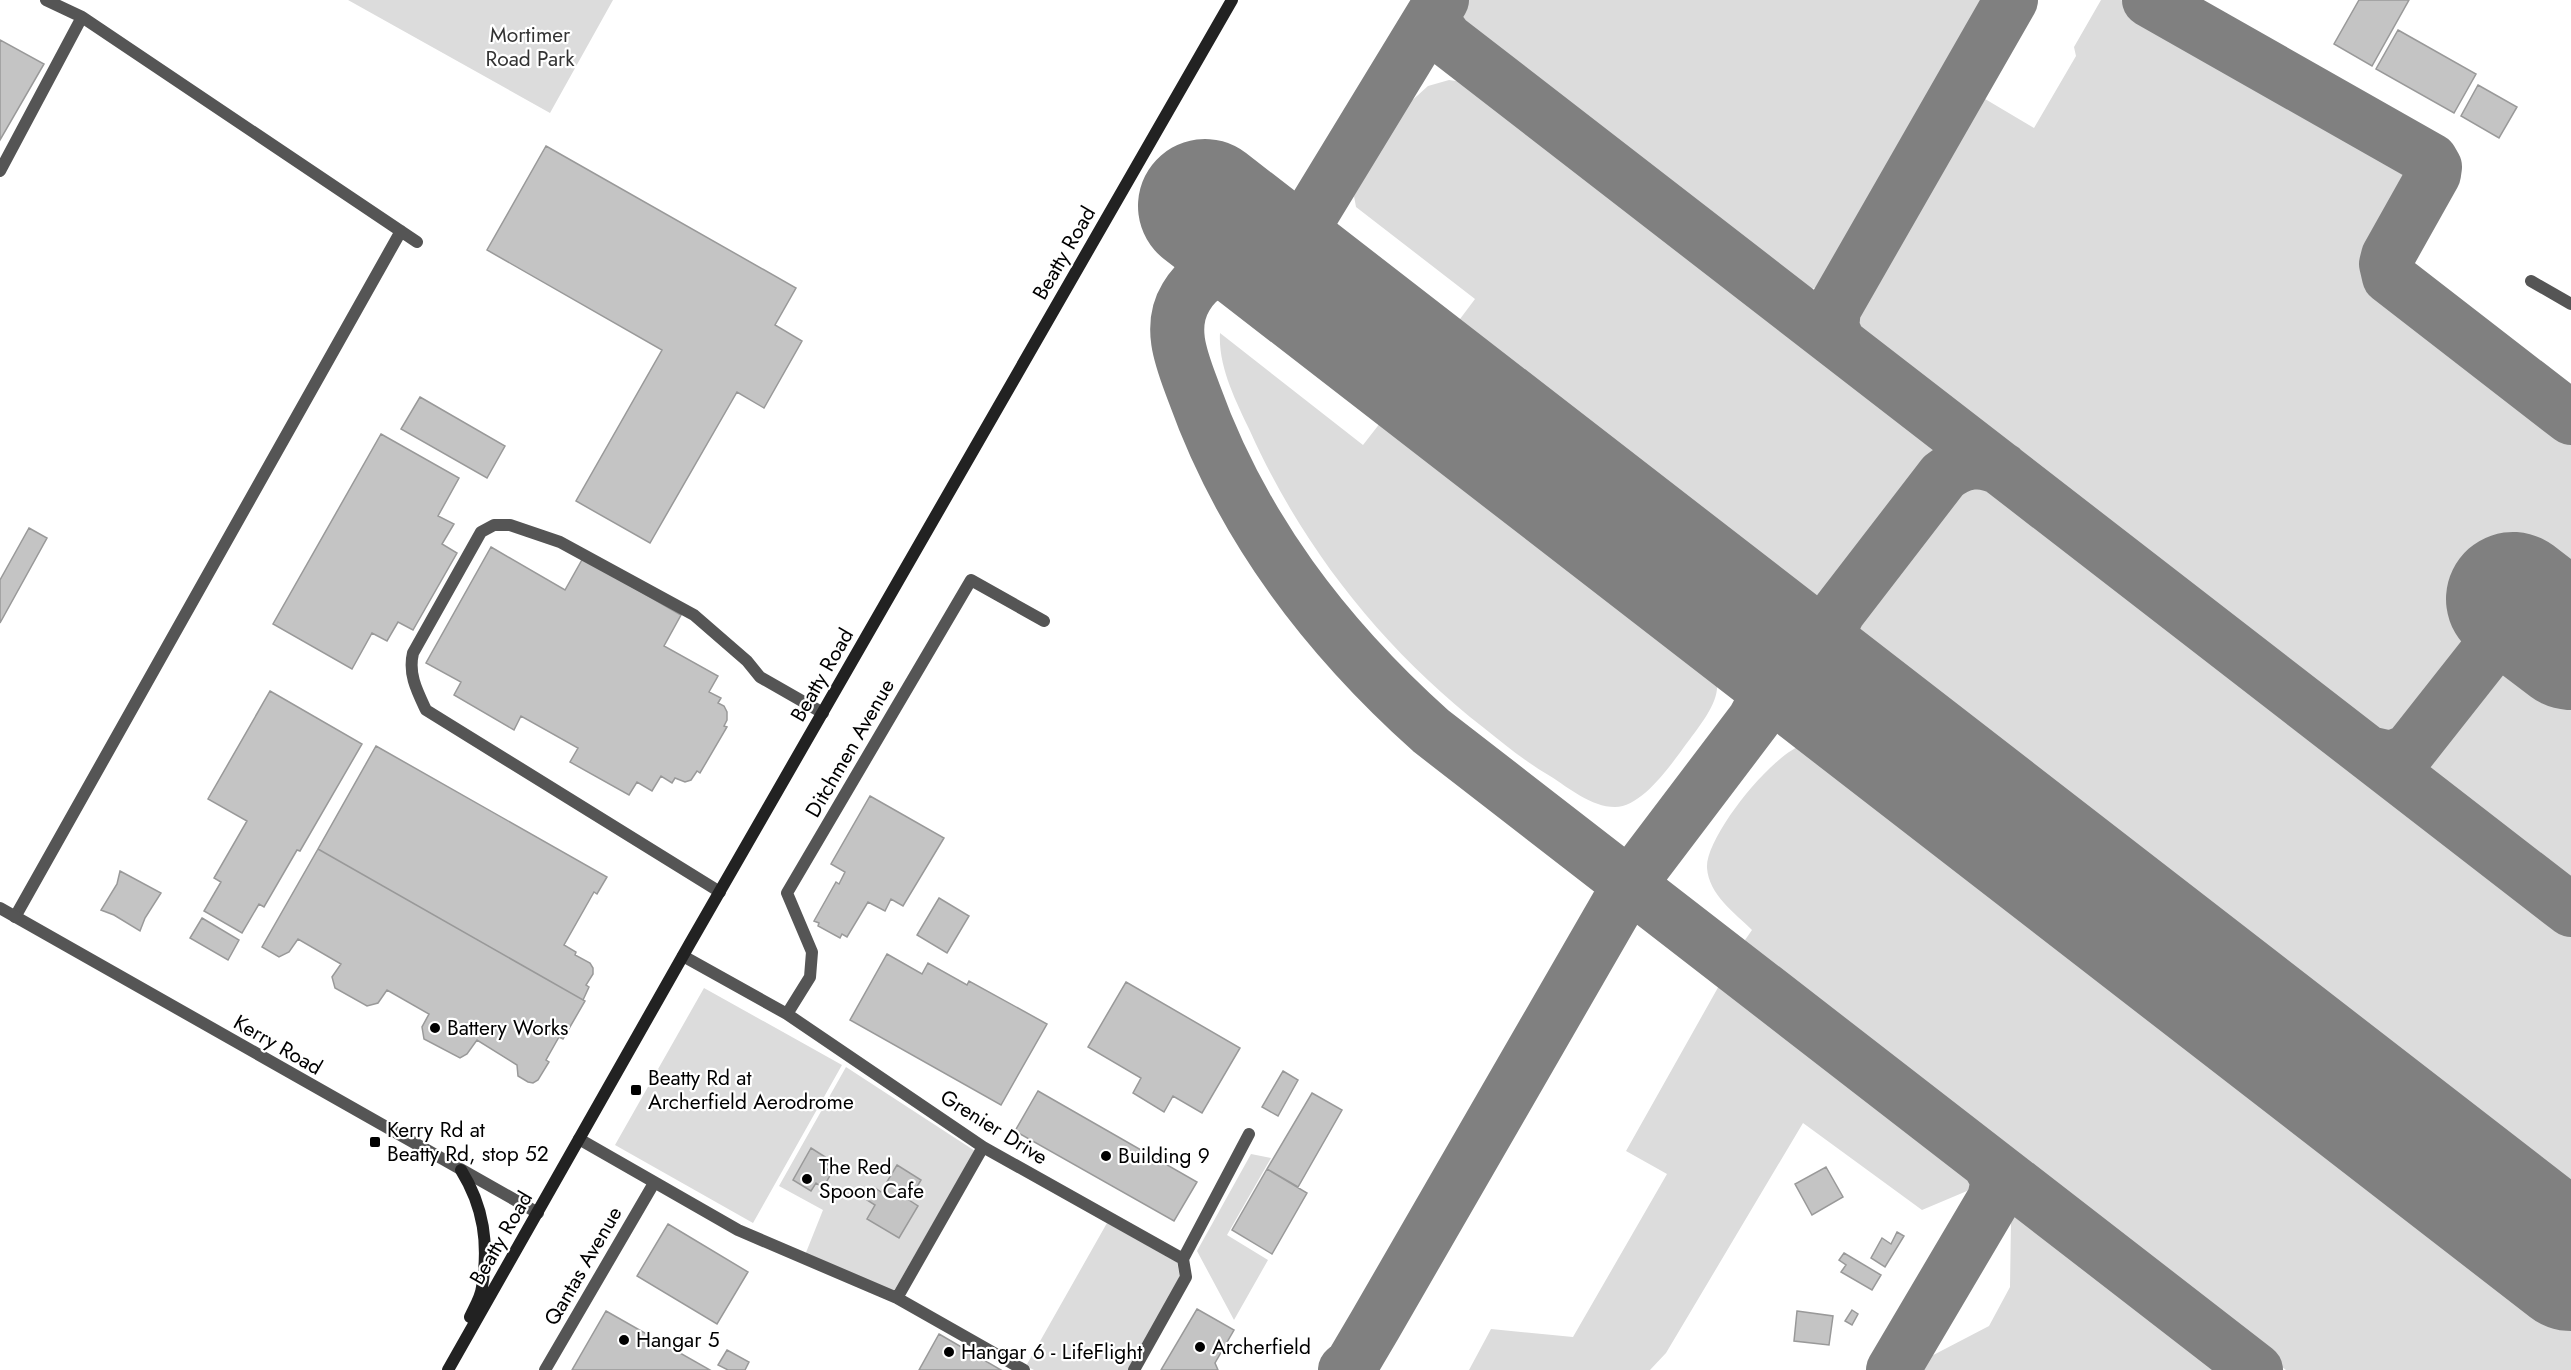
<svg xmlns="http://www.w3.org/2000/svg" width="2571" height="1370" font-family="Jost,sans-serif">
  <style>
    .green { fill: #dcdcdc }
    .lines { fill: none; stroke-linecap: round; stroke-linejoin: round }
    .taxiway { stroke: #808080; stroke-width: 54 }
    .runway { stroke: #808080; stroke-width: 134 }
    .building { fill: #c4c4c4; stroke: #999; stroke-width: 1.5 }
    .service { stroke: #555; stroke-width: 12 }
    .tertiary { stroke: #555; stroke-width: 12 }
    .secondary { stroke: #222; stroke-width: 12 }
    .poi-dot { fill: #000; stroke: #fff; stroke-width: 2 }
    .labels { text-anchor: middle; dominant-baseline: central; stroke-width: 4.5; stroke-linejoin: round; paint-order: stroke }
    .park-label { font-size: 21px; fill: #333; stroke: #fff }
    .street-label { font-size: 21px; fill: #000; stroke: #fff }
    .poi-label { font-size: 21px; fill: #000; stroke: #fff; text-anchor: start }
  </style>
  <rect width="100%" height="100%" fill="#fff"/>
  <path class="green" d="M348 0H613L550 113Z
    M1467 0H1994L1841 264C1830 279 1820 291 1799 290L1455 30Z
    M2101 0H2121L2415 166 2419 175 2373 257V274L2380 288 2571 435V582L2540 558 2412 725C2398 736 2388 741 2370 734L1854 338C1844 321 1852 310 1859 293L1975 93 2034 128 2076 56 2074 47Z
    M1449 80 1463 82 1497 97 1936 437V450L1928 467 1832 591 1821 602 1802 609 1448 335 1475 299 1356 207 1354 196 1407 105 1428 86Z
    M1220 333 1363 445 1391 409 1704 654C1708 663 1715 673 1717 683 1719 702 1701 724 1690 739 1674 760 1644 807 1615 807 1591 807 1569 788 1550 776 1526 762 1505 745 1484 728 1383 649 1303 549 1250 431 1236 401 1218 367 1220 333Z
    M1977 475 1987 476 2571 928V1204L1850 646 1848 639 1860 614 1954 491 1962 483Z
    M2504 665 2528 669 2571 702V890L2438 788C2425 776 2421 765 2428 748L2487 676Z
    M1803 745 1816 750 1822 745 2571 1324V1370H2286L1758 962 1745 940 1752 930C1735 913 1709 895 1707 868 1705 837 1773 753 1803 745Z
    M1720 984 1731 986 1976 1175V1182L1967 1191 1922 1210 1803 1123 1666 1353 1650 1370H1469L1491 1329 1573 1337 1667 1174 1626 1151Z
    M704 988 842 1065 753 1223 615 1145Z
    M846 1067 975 1151 894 1291 805 1255 823 1210 779 1186Z
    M1251 1154 1271 1158 1227 1235 1268 1260 1234 1320 1197 1251Z
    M2019 1209 2227 1370H1913L1918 1363 1989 1326 2010 1287 2011 1221Z
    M1107 1223 1177 1262 1180 1278 1129 1370H1034L1026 1366Z"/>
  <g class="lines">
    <path class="taxiway" d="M1442 0 1297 238C1262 272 1213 251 1186 297 1167 328 1183 363 1194 393 1242 527 1325 636 1431 731L2256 1370
      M2149 0 2431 160 2435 167 2434 174 2388 256 2386 264 2389 277 2571 418
      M1436 9 1435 24 1446 39 2571 910
      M1329 299 1277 259C1276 248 1277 236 1272 227 1255 193 1204 214 1216 252 1226 260 1238 273 1251 276 1266 279 1280 273 1294 279L1440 388
      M1839 343 1832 327 1834 309 2011 0
      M2369 753 2391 758 2409 751 2495 642C2523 616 2545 628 2571 647
      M1994 817 1848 700C1825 674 1822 641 1839 611L1943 476C1961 461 1981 458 2002 469
      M2541 1241 2571 1265
      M1345 1370 1352 1364 1375 1325 1629 885 1754 720C1772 691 1770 658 1747 631L1599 512
      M1893 1370 1994 1199 1998 1180 1989 1164"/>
    <path class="runway" d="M1205 206 2571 1264
      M2513 599 2571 643"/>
  </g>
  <path class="building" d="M2359 0H2409L2372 66 2334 44Z
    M2398 30 2476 74 2454 113 2376 69Z
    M0 40 44 64 0 140Z
    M2478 85 2517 107 2499 138 2461 116Z
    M546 146 796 288 775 325 802 341 764 408 737 392 650 543 576 501 662 350 487 250Z
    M420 397 505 446 487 478 401 429Z
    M381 434 459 478 438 516 454 524 442 544 457 553 413 630 398 622 387 641 372 633 352 669 273 624Z
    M29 528 47 538 0 623V580Z
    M491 547 565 590 583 558 681 615 664 646 718 676 709 692 721 698 718 703 724 706 727 712V720L724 726 727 727 700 773 697 771 691 780 685 782 675 778 672 783 661 776 652 791 637 782 629 795 570 762 578 748 521 716 514 730 454 695 461 682 426 663Z
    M270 691 362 744 300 851 297 850 264 907 259 904 242 933 204 911 221 882 214 878 247 821 208 799Z
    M376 746 607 877 597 894 594 892 564 945 576 952 575 955 590 963 593 968V974L586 985 589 987 583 1000 318 849Z
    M870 796 944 838 903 906 891 899 885 911 868 902 847 937 842 934 840 938 818 926 819 923 814 921 836 882 839 884 845 872 831 864Z
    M318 849 585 1001 563 1039 559 1037 546 1060 549 1062 538 1080 533 1083 528 1082 518 1076 517 1065 477 1040 467 1054 460 1058 424 1039 422 1027 429 1014 387 990 378 1003 367 1006 335 988 332 977 341 964 298 939 289 952 279 957 262 947Z
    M120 871 161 893 145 918 140 931 114 915 101 910 117 884Z
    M939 898 969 916 947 953 917 935Z
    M202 918 239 940 228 960 190 938Z
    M887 954 922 974 928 963 967 985 969 981 1047 1024 1001 1105 850 1020Z
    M1126 982 1240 1048 1202 1113 1173 1096 1164 1112 1133 1093 1141 1078 1088 1047Z
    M1283 1071 1298 1080 1278 1116 1262 1107Z
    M1038 1091 1197 1182 1174 1221 1015 1131Z
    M1312 1093 1342 1110 1298 1187 1267 1169Z
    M811 1148 830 1160 825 1168 832 1172 823 1188 816 1183 811 1191 793 1180Z
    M897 1165 921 1180 909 1200 918 1206 899 1238 867 1219 875 1205 867 1200 874 1187 881 1192Z
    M1826 1167 1843 1197 1812 1215 1795 1184Z
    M1267 1169 1307 1193 1272 1254 1232 1230Z
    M668 1224 748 1272 717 1324 637 1276Z
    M1897 1232 1904 1236 1885 1267 1871 1258 1882 1238 1891 1244Z
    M1844 1253 1881 1275 1872 1290 1841 1272 1846 1265 1839 1260Z
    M1197 1309 1234 1330 1215 1363 1218 1370H1161Z
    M1852 1310 1858 1314 1852 1325 1845 1321Z
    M606 1311 710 1370H572Z
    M1797 1311 1833 1316 1829 1345 1794 1341Z
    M939 1334 1001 1370H919Z
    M727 1350 749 1362 745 1370H728L718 1365Z"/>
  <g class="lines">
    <path class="service" d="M46 0 82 17 417 242
      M0 171 82 17
      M2531 281 2571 304
      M720 892 426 710C417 691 408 674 413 653L481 532 494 525H510L560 542 694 615 747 661 760 677 823 713
      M15 917 401 231
      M683 956 787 1014 983 1147 1183 1259 1186 1277 1134 1370
      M787 1014 810 977 812 952 787 893 971 580 1044 621
      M579 1139 738 1230 897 1298 1024 1370
      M1183 1259 1249 1134
      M897 1298 983 1147
      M545 1370 654 1183"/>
    <path class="tertiary" d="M0 908 538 1213"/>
    <path class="secondary" d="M461 1170C484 1207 489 1244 482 1287 481 1297 474 1308 470 1317
      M448 1370 689 945 1232 0"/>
  </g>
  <g class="poi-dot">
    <circle cx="435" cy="1028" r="6"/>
    <rect x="630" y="1084" width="12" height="12" rx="3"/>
    <rect x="369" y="1136" width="12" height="12" rx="3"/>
    <circle cx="1106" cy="1156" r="6"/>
    <circle cx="807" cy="1179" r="6"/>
    <circle cx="624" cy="1340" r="6"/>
    <circle cx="1200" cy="1347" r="6"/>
    <circle cx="949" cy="1352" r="6"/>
  </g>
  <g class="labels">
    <g class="park-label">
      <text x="530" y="35">Mortimer<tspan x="530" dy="24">Road Park</tspan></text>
    </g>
    <g class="street-label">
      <text transform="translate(1064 253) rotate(-60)">Beatty Road</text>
      <text transform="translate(822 675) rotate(-60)">Beatty Road</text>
      <text transform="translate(850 748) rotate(-60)">Ditchmen Avenue</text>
      <text transform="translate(278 1045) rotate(30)">Kerry Road</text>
      <text transform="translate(994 1127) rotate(32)">Grenier Drive</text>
      <text transform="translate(501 1238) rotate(-60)">Beatty Road</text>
      <text transform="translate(583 1266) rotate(-60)">Qantas Avenue</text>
    </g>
    <g class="poi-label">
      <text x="447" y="1028">Battery Works</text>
      <text x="648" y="1078">Beatty Rd at<tspan x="648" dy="24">Archerfield Aerodrome</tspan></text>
      <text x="387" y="1130">Kerry Rd at<tspan x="387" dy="24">Beatty Rd, stop 52</tspan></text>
      <text x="1118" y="1156">Building 9</text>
      <text x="819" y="1167">The Red<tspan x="819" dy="24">Spoon Cafe</tspan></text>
      <text x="636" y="1340">Hangar 5</text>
      <text x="1212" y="1347">Archerfield</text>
      <text x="961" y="1352">Hangar 6 - LifeFlight</text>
    </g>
  </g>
</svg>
